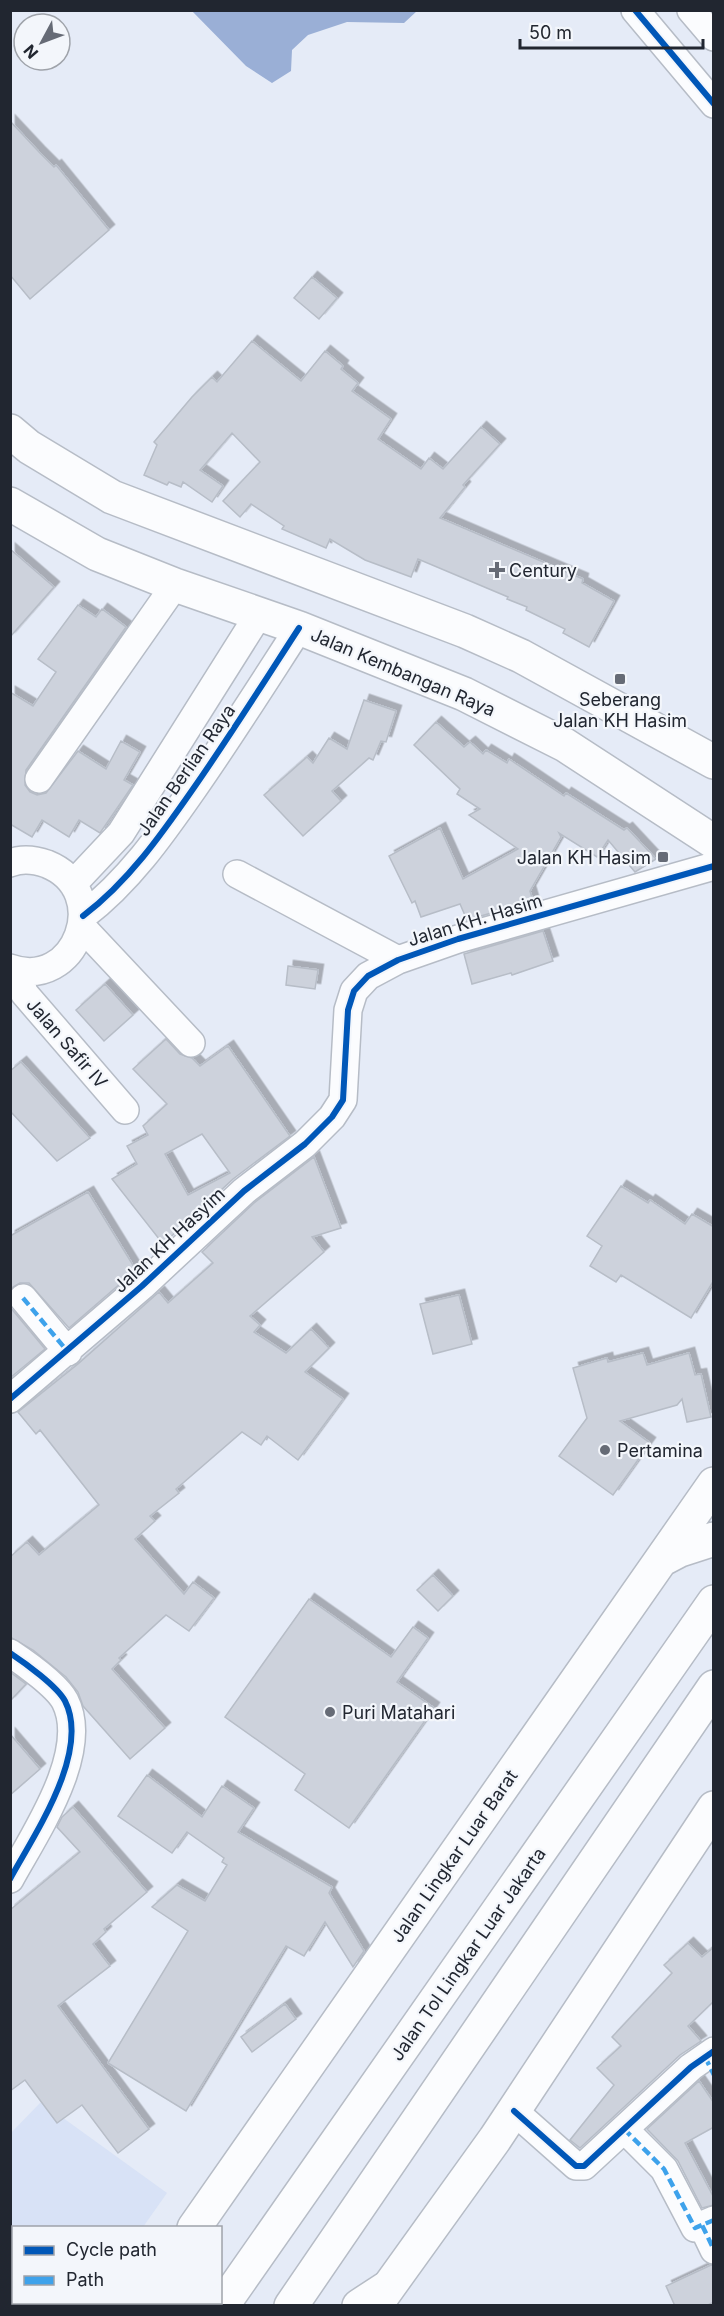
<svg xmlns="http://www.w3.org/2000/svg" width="724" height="2316" font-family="Inter,sans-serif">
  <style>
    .built { fill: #d8e2f6 }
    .water { fill: #9aafd6 }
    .building { fill: #cdd2dc; stroke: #b7bdc7; stroke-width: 1.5; fill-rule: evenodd; filter: url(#shadow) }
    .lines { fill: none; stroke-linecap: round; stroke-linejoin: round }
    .minor-casing { stroke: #b6bcc6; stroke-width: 30 }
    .secondary-casing { stroke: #b6bcc6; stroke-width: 36 }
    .primary-casing { stroke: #b6bcc6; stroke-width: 36 }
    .motorway-casing { stroke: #b6bcc6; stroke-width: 36 }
    .minor { stroke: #fbfcfe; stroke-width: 27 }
    .secondary { stroke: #fbfcfe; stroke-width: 33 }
    .primary { stroke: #fbfcfe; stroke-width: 33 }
    .motorway { stroke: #fbfcfe; stroke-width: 33 }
    .quiet { stroke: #3ea2eb; stroke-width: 4.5; stroke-dasharray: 9 4.5; stroke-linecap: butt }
    .cycleway-casing { stroke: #f3f6fb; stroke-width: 10 }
    .cycleway { stroke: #0057b8; stroke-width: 6 }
    .poi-dot { fill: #666b76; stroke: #f3f6fb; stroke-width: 2 }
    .labels { text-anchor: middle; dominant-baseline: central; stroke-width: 4.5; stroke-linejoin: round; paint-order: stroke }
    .poi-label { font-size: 18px; fill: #212630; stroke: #f3f6fb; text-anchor: start }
    .street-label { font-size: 18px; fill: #212630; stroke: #f3f6fb }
  </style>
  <defs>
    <filter id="shadow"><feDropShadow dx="5.5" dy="-5.5" stdDeviation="0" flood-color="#0004"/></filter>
  </defs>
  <rect width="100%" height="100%" fill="#e5ebf7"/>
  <path class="built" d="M41 2102 167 2193 143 2227 14 2228V2302L91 2303 89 2305H11L10 2134Z"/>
  <path class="water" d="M192 11H417L404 23 347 22 308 35 292 50 291 71 272 83 246 66Z"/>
  <path class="building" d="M10 121 39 152 54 167 56 165 109 230 30 299 10 275Z
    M312 277 337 298 319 319 294 298Z
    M252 341 301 381 325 351 343 366 341 369 358 383 352 391 391 419 378 439 421 469 429 458 443 469 481 427 500 444 463 485 465 487 440 518 583 579 582 583 614 601 589 647 563 633 565 629 526 610 527 607 507 599 508 597 418 559 411 577 365 560 330 539 326 548 282 529 284 526 251 504 240 517 223 501 260 462 232 433 200 470 223 486 212 502 183 482 181 487 169 482 167 485 144 475 157 445 154 442 192 397 212 377 217 382Z
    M10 549 54 587 10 637Z
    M78 605 96 617 102 609 126 627 26 770 25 785 30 792 37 795 46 793 78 751 106 769 121 741 140 752 124 780 133 785 100 833 79 820 69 837 42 820 32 837 10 824V692L33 706 56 672 38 659Z
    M364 700 396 711 386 742 381 741 373 760 369 758 332 791 341 801 303 836 264 795 307 757 313 763 329 738 347 749Z
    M436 722 464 747 470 742 483 754 486 750 507 763 509 759 564 796 566 793 624 830 627 828 656 859 635 872 608 840 597 857 559 833 561 837 530 891 533 901 467 920 460 904 421 917 415 901 412 903 389 856 440 828 463 879 518 849 469 815 480 809 457 794 460 789 414 745Z
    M543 931 553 961 512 975 511 973 472 984 464 954Z
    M288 966 318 970 315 989 286 985Z
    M105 984 133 1015 104 1041 76 1010Z
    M166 1039 180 1054 192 1058 200 1066 228 1046 290 1136 233 1179 163 1244 112 1179 137 1164 127 1146 148 1135 143 1126 167 1104 133 1069ZM202 1134 230 1173 188 1195 165 1154Z
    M21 1062 90 1138 57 1161 10 1111V1071Z
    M314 1157 341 1228 312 1237 324 1252 250 1316 260 1325 254 1332 286 1353 311 1329 329 1348 305 1372 343 1399 298 1460 267 1436 261 1445 242 1432 176 1489 179 1493 150 1516 155 1521 135 1539 184 1594 193 1582 214 1598 189 1631 166 1615 119 1658 121 1660 112 1669 165 1728 130 1759 83 1706 78 1692 66 1677 33 1650 10 1637V1557L27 1542 39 1555 99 1505 40 1430 36 1434 18 1412 78 1364 159 1292 168 1303 213 1263 202 1252 254 1203Z
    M621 1186 648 1203 650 1200 685 1224 692 1214 714 1227V1280L691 1318 621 1275 616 1282 590 1266 602 1246 587 1236Z
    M88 1192 136 1270 69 1328 29 1283H20L10 1289V1236Z
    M459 1295 472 1344 433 1354 420 1304Z
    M10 1307 45 1349 10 1378Z
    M643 1353 647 1365 689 1353 695 1375 701 1374 711 1417 687 1422 682 1399 677 1405 620 1421 650 1443 613 1495 559 1456 587 1418 573 1368 607 1358 608 1362Z
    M433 1575 453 1596 438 1611 417 1590Z
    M309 1599 391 1657 413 1627 428 1638 397 1682 434 1708 349 1828 295 1790 305 1774 225 1717Z
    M10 1672 26 1684 10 1701Z
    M10 1734 40 1769 10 1795Z
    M147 1775 202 1817 222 1786 254 1808 238 1832 332 1887 329 1893 364 1951 353 1967 325 1922 304 1956 286 1946 186 2111 108 2063 188 1931 152 1907 177 1885 205 1901 227 1865 222 1862 224 1858 187 1832 172 1853 118 1816Z
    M73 1807 147 1892 104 1929 106 1932 93 1944 110 1966 58 2006 149 2129 118 2153 82 2105 57 2123 25 2080 10 2091V1910L80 1852 57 1827 62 1817Z
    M688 1943 702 1957 714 1947V2001L688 2026 701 2041 680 2055 580 2148 570 2140 614 2085 597 2068 621 2046 612 2037 672 1973 664 1965Z
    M285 2004 296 2019 252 2052 241 2037Z
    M699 2081 714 2103V2127L685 2143 714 2198V2205L702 2208 678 2161 647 2129Z
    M711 2265 714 2266V2302L706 2306H675L666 2286Z"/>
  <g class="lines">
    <g class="minor-casing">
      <path id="minor" d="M635 10 714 104
        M691 10 714 37
        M39 779 175 585
        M10 863C22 858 36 860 47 864 114 891 76 992 10 968
        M237 874 398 960
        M73 884 121 833 259 614
        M83 916C128 882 161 835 193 789 230 736 264 682 299 628
        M82 927 191 1043
        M18 971 24 993 125 1110
        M23 1298 68 1352
        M10 1399 142 1286 244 1191 305 1144 332 1117 343 1100 348 1010 354 991 368 976 398 960 458 939 714 866
        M10 1653C25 1663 57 1686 65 1701 91 1752 34 1835 10 1879
        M514 2111 576 2166H584L691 2067 714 2051
        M624 2129 664 2169 695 2228 702 2225
        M714 2220 702 2225 714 2250"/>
    </g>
    <g class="secondary-casing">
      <path id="secondary" d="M10 431 29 447 112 497 465 631 521 656 714 762
        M10 504 97 554 175 585 299 628 464 694 565 745 714 842"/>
    </g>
    <g class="primary-casing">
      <path id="primary" d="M661 1560 680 1550 714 1539
        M194 2228 714 1484
        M139 2306 141 2302
        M375 2306 495 2139 714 1808"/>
    </g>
    <g class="motorway-casing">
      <path id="motorway" d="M222 2306 714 1602
        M291 2306 714 1687
        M359 2306 385 2289"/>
    </g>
    <use href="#minor" class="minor"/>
    <use href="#secondary" class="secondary"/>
    <use href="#primary" class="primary"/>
    <use href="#motorway" class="motorway"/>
    <path class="quiet" d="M23 1298 68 1352
      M705 2057 714 2075
      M624 2129 664 2169 695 2228 702 2225
      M714 2220 702 2225 714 2250"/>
    <g class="cycleway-casing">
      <path id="cycleway" d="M635 10 714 104
        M83 916C128 882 161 835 193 789 230 736 264 682 299 628
        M10 1399 142 1286 244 1191 305 1144 332 1117 343 1100 348 1010 354 991 368 976 398 960 458 939 714 866
        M10 1653C25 1663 57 1686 65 1701 91 1752 34 1835 10 1879
        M514 2111 576 2166H584L691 2067 714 2051"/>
    </g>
    <use href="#cycleway" class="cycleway"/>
  </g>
  <g class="poi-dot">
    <path d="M494 561h6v6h6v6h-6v6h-6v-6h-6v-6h6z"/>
    <rect x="614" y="673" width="12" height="12" rx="3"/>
    <rect x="657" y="851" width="12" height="12" rx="3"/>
    <circle cx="605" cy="1450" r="6"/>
    <circle cx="330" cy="1712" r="6"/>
  </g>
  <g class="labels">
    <g class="poi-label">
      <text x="509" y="570">Century</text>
      <text x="620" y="699" text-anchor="middle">Seberang<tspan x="620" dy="21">Jalan KH Hasim</tspan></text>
      <text x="651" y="857" text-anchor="end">Jalan KH Hasim</text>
      <text x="617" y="1450">Pertamina</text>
      <text x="342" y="1712">Puri Matahari</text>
    </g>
    <g class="street-label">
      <text transform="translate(403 672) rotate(23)">Jalan Kembangan Raya</text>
      <text transform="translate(186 770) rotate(-55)">Jalan Berlian Raya</text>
      <text transform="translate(475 920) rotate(-17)">Jalan KH. Hasim</text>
      <text transform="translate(67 1043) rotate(49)">Jalan Safir IV</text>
      <text transform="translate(169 1240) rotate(-43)">Jalan KH Hasyim</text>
      <text transform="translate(454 1856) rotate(-55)">Jalan Lingkar Luar Barat</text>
      <text transform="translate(468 1954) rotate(-55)">Jalan Tol Lingkar Luar Jakarta</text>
    </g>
  </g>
  <rect width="724" height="2316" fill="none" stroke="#212630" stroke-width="24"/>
  <rect x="12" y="2226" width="210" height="78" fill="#f3f6fb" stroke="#9fa3aa" stroke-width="1.5"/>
  <rect x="24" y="2246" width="30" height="9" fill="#0057b8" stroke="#9fa3aa" stroke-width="1.5"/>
  <text x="66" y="2256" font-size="18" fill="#212630">Cycle path</text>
  <rect x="24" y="2276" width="30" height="9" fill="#3ea2eb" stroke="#9fa3aa" stroke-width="1.5"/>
  <text x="66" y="2286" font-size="18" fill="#212630">Path</text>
  <g transform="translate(42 42) rotate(229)"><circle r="28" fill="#f3f6fb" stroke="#9fa3aa" stroke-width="1.5"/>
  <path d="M0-4.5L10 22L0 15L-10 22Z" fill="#666b76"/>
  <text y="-9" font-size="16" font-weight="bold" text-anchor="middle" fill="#212630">N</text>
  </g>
  <path d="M520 39v9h183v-9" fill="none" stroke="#212630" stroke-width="3"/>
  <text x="529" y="39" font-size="18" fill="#212630" stroke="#f3f6fb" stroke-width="4.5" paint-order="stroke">50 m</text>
</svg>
